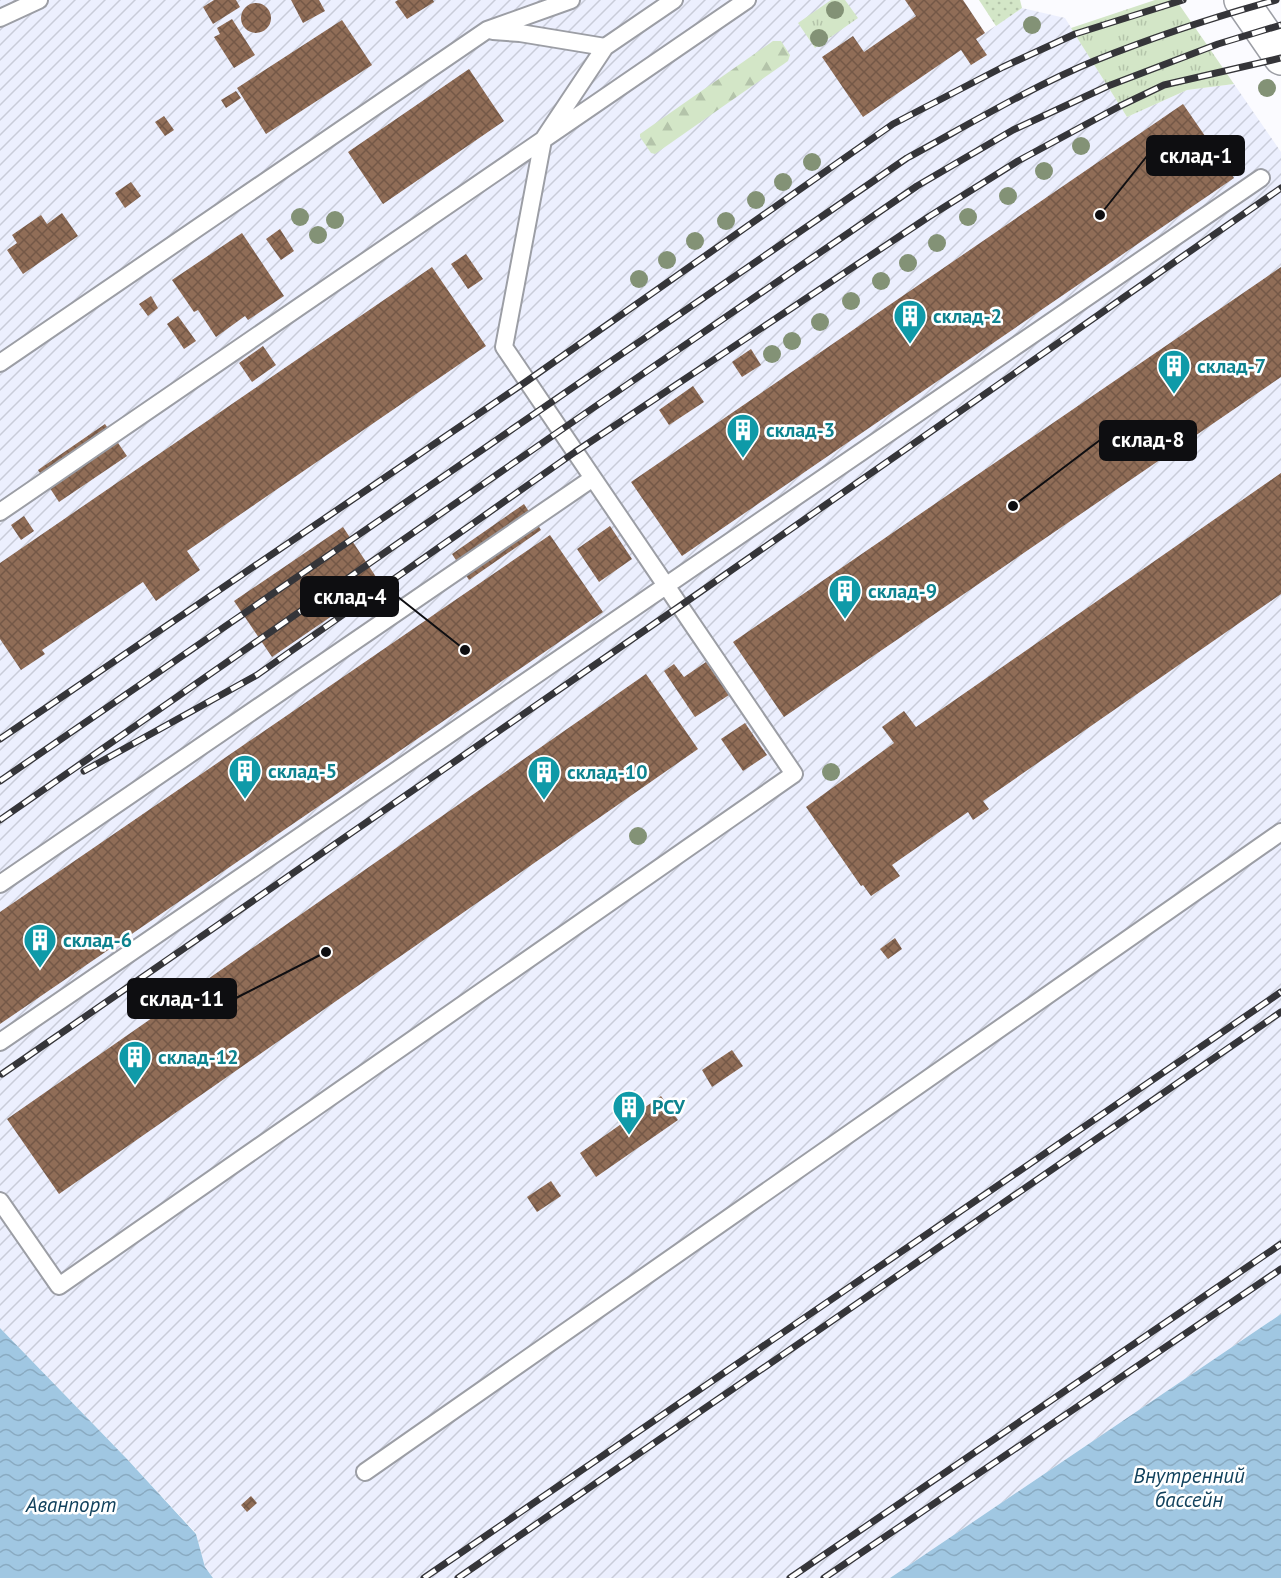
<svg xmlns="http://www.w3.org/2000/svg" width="1281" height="1578" font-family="'PT Sans',sans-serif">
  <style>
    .industrial { fill: url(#industrial-furrows) }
    .grass { fill: url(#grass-tufts) }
    .forest { fill: url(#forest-firs) }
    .park { fill: url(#park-dots) }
    .water { fill: url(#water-waves) }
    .building { fill: url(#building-cross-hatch) }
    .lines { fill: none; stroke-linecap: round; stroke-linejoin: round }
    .lane-casing { stroke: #9c9ea5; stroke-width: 20 }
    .secondary-casing { stroke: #9c9ea5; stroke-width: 36 }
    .lane { stroke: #fff; stroke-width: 16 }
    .secondary { stroke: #fff; stroke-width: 33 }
    .rail-casing { stroke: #353539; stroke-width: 7 }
    .rail { stroke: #fff; stroke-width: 4.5; stroke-dasharray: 14; stroke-linecap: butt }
    .tree { fill: #839276 }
    .labels { text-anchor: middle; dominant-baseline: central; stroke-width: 5; stroke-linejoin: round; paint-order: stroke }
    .culture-label { font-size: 20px; font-weight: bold; fill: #0d838f; stroke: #fff; text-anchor: start }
    .water-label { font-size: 21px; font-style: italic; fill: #12425d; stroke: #fff }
    .leader { fill: none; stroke: #0e0e11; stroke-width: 2 }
    .callout-dot { fill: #0e0e11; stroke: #fff; stroke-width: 2 }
    .callout { fill: #0e0e11; stroke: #0e0e11; stroke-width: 2 }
    .callout-label { font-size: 21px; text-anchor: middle; font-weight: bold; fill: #fff }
  </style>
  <defs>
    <pattern id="industrial-furrows" width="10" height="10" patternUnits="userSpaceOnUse" patternTransform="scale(1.5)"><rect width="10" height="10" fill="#eceffe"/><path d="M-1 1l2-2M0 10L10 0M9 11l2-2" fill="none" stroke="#c9ccd9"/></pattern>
    <pattern id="grass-tufts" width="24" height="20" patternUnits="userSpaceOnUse" patternTransform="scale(1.5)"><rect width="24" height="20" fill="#d3e6c7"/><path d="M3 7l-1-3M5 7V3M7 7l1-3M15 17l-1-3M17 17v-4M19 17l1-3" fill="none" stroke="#b4c4aa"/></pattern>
    <pattern id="forest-firs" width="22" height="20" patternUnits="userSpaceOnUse" patternTransform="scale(1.5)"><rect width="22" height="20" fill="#d3e6c7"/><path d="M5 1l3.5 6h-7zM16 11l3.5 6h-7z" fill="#b4c4aa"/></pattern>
    <pattern id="park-dots" width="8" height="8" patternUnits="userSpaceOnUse" patternTransform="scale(1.5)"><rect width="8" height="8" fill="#d3e6c7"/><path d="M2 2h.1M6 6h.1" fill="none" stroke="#b4c4aa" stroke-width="1.8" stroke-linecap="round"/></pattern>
    <pattern id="water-waves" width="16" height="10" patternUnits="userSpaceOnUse" patternTransform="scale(1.5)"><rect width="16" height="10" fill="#a0c7e2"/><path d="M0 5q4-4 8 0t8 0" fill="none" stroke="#89aac1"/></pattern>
    <pattern id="building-cross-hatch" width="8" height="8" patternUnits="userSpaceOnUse" patternTransform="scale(1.5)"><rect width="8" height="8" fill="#906d57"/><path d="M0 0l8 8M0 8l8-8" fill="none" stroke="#745847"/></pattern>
  </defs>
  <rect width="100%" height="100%" fill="#fbfbff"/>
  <path class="industrial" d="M0 0H963L985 33 1022 8 1065 18 1127 117 1187 90 1234 84 1281 152V1314L890 1578H213L205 1567 196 1533 127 1459 0 1328Z"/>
  <path class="grass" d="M831 0H845L858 18 815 48 798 23Z
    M1155 0H1176L1234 84 1187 90 1127 117 1071 28Z"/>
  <path class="forest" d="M773 41H781L790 55 788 61 655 154 651 153 640 137V134Z"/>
  <path class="park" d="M979 0H1020L1022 8 996 26Z"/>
  <path class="water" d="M1281 1314V1578H890Z
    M0 1328 127 1459 196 1534 205 1567 213 1578H0Z"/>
  <path class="building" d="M214 0H236L240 7 213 24 203 7Z
    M291 0H319L325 11 303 23Z
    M398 0H433L434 2 407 19 395 2Z
    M905 0H963L985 33 976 39 987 55 971 65 961 50 863 117 822 57 853 36 864 52 916 16Z
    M241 18a15 15 0 1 1 30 0a15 15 0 1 1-30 0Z
    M232 19 255 55 234 68 214 37 220 34 217 28Z
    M342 20 372 65 266 134 237 88Z
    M469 69 504 121 383 204 348 152Z
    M236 91 241 98 226 108 221 100Z
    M1183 104 1234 178 682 556 631 482Z
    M164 116 174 130 165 136 155 122Z
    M131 182 141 196 125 208 115 193Z
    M62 213 78 236 23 274 7 250 17 243 12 235 41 215 47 224Z
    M280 229 294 251 281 260 266 239Z
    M242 233 284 296 248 320 245 316 216 337 198 310 194 312 172 280Z
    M466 254 483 279 468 289 451 264Z
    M432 267 486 346 187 551 200 570 156 601 143 582 42 650 45 654 21 670 0 639V563Z
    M1281 267V377L784 717 733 642Z
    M151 296 158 308 148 316 139 304Z
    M178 316 196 341 184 349 167 324Z
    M263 346 276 365 252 382 239 363Z
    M751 349 761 365 742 377 732 362Z
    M693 386 704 402 669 425 659 410Z
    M105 424 127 456 59 502 38 470Z
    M1281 473V594L983 801 989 809 973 820 968 812 892 865 900 876 871 896 863 885 861 886 806 807 894 743 882 727 904 711 916 727Z
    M524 504 541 530 469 580 452 554Z
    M24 516 34 531 21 540 11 525Z
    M610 526 632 559 599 582 577 549Z
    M343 527 380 583 272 657 234 601Z
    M550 535 603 612 0 1024V912Z
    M706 662 729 695 695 717 664 671 674 664 684 677Z
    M646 674 698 749 59 1194 7 1119Z
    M745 723 767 755 743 771 721 739Z
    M895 938 902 949 888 959 880 949Z
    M732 1050 743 1066 712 1087 702 1070Z
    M661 1096 678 1120 596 1177 580 1153Z
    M551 1181 561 1196 537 1212 527 1197Z
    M251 1496 257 1503 247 1512 241 1505Z"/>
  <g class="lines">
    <g class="lane-casing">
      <path id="lane" d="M0 18 39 0
        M493 31 520 33 605 47
        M0 363 487 30 571 0
        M0 512 747 0
        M0 884 593 478
        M0 1042 1261 178
        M0 1201 59 1286 794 774 504 347 543 140 605 47 674 0
        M365 1472 1281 832"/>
    </g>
    <g class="secondary-casing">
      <path id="secondary" d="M1241 0 1281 58"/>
    </g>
    <use href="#lane" class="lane"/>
    <use href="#secondary" class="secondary"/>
    <g class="rail-casing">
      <path id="rail" d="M0 739 527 381 893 124 1003 67 1075 34 1183 0
        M84 771 257 675 575 452 930 216 1018 161 1120 106 1164 85 1281 58
        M0 781 907 158C968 125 1029 88 1094 61 1153 37 1214 17 1276 0
        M0 820 561 430 917 186 1013 130 1108 86 1218 44 1281 25
        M2 1074 680 606 1281 188
        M424 1578 1281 992
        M458 1578 1281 1012
        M790 1578 1281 1244
        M824 1578 1281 1269"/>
    </g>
    <use href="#rail" class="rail"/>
  </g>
  <g class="tree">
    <circle cx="835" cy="10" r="9"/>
    <circle cx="1032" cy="25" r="9"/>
    <circle cx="819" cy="38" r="9"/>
    <circle cx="1267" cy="88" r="9"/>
    <circle cx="1081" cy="146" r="9"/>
    <circle cx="812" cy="162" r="9"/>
    <circle cx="1044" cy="171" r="9"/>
    <circle cx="783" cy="182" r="9"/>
    <circle cx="1008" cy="196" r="9"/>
    <circle cx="756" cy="200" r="9"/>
    <circle cx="300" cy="217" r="9"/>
    <circle cx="968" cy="217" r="9"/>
    <circle cx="335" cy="220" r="9"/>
    <circle cx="726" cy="221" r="9"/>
    <circle cx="318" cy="235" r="9"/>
    <circle cx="695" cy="241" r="9"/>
    <circle cx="937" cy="243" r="9"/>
    <circle cx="667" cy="260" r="9"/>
    <circle cx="908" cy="263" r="9"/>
    <circle cx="639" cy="279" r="9"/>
    <circle cx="881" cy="281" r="9"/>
    <circle cx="851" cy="301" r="9"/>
    <circle cx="820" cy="322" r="9"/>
    <circle cx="792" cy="341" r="9"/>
    <circle cx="772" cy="354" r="9"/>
    <circle cx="831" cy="772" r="9"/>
    <circle cx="638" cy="836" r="9"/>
  </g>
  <defs>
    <g id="building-pin" transform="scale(1.725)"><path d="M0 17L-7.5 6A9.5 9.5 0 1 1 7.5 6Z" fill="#0f9aa8" stroke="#fff"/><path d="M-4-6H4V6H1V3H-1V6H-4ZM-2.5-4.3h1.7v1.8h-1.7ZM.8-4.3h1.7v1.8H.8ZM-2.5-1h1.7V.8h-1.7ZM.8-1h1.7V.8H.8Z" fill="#fff"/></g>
  </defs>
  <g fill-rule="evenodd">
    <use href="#building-pin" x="910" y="316"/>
    <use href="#building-pin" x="1174" y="366"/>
    <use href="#building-pin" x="743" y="430"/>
    <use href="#building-pin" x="845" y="591"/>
    <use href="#building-pin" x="245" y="771"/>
    <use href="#building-pin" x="544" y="772"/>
    <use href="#building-pin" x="40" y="940"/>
    <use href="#building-pin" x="135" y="1057"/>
    <use href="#building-pin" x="629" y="1107"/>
  </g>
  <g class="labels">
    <g class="culture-label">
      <text x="933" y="316">склад-2</text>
      <text x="1197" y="366">склад-7</text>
      <text x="766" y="430">склад-3</text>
      <text x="868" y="591">склад-9</text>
      <text x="268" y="771">склад-5</text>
      <text x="567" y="772">склад-10</text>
      <text x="63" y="940">склад-6</text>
      <text x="158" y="1057">склад-12</text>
      <text x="652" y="1107">РСУ</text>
    </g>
    <g class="water-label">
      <text x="1189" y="1475">Внутренний<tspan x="1189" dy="24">бассейн</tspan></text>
      <text x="71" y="1504">Аванпорт</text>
    </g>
  </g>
  <path class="leader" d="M1100 215L1147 156M1013 506L1100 440M465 650L398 597M326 952L236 998"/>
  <g class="callout-dot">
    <circle cx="1100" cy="215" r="6"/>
    <circle cx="1013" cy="506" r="6"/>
    <circle cx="465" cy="650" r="6"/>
    <circle cx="326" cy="952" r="6"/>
  </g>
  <g class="callout">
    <rect x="1147" y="136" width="97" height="39" rx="6"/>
    <rect x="1100" y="421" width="96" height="39" rx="6"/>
    <rect x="301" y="577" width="97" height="39" rx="6"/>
    <rect x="128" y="979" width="108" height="39" rx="6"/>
  </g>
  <g class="callout-label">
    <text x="1196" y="163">склад-1</text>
    <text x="1148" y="447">склад-8</text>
    <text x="350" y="604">склад-4</text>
    <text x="182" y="1006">склад-11</text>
  </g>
</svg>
